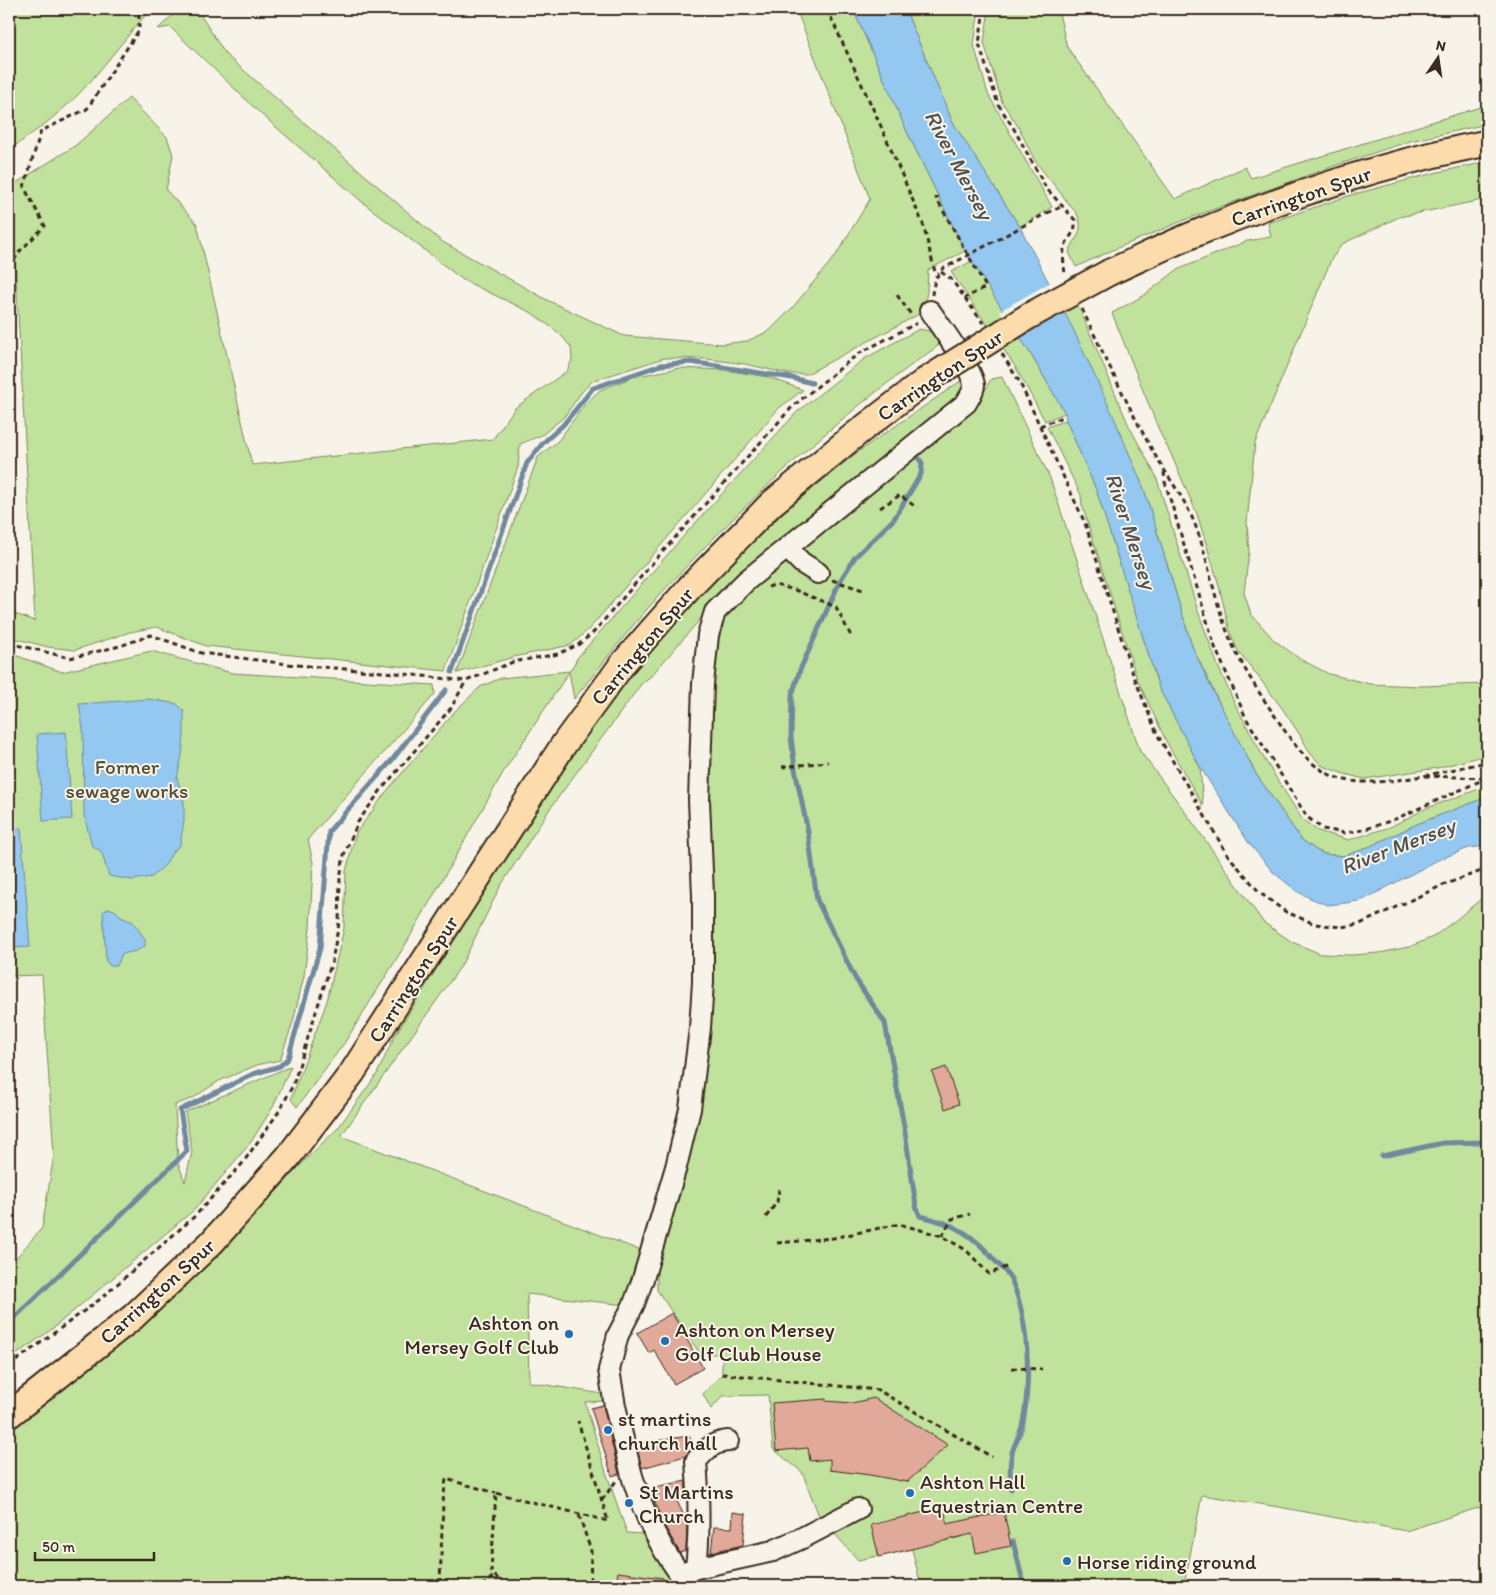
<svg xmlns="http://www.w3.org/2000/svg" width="1496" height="1595" font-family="Itim,sans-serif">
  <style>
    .green { fill: #c1e29c; stroke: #7e865d }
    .water { fill: #94c8f1; stroke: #70899d }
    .pier { fill: #f7f3e8 }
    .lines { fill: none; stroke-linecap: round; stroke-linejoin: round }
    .stream { stroke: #70899d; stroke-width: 5 }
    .building { fill: #e1a99a; stroke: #3b2a1e }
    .minor-casing { stroke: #3b2a1e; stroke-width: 24 }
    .major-casing { stroke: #3b2a1e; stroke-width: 29 }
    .path { stroke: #3b2a1e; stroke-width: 3; stroke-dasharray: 5 4; stroke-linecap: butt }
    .minor { stroke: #f7f3e8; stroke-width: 20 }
    .major { stroke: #fcdcac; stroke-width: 25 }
    .major-bridge-casing { stroke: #3b2a1e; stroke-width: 29; stroke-linecap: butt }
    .path-bridge { stroke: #3b2a1e; stroke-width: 3; stroke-dasharray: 5 4; stroke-linecap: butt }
    .major-bridge { stroke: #fcdcac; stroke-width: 25 }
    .poi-dot { fill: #1f6fb2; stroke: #f7f3e8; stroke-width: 2 }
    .labels { text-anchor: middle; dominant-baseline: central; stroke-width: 4; stroke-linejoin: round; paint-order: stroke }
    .street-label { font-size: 21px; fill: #3b2a1e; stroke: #f7f3e8 }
    .park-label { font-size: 21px; fill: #564f37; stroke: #f7f3e8 }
    .poi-label { font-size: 21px; fill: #3b2a1e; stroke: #f7f3e8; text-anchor: start }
    .water-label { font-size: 22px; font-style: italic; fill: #515253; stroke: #f7f3e8 }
  </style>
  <rect width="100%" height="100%" fill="#f7f3e8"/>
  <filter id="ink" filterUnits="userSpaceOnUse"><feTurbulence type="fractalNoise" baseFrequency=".02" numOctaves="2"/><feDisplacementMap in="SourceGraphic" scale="10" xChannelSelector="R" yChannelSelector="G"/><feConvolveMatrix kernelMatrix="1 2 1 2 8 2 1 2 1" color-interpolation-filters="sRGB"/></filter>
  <g filter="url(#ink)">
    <path class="green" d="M9 9H151C129 33 110 59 89 83 65 110 38 130 9 150Z
      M179 9H200L201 16 226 55 441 241 549 301 624 336 722 344 747 341 769 331 793 307 836 255 870 199 796 9H853L908 134 965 251 928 270 927 292 923 312 807 374H789L745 364 707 359 664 358 592 381 581 393 564 417 542 435 520 444 518 467 446 671 206 646 157 627 130 632 75 650 48 647 13 638 9 636V612L35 621 15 258 13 185 76 145 129 98 167 137 173 155 166 190 197 224 252 465 493 439 515 408 567 371 572 360 571 347 559 333 532 313 463 280 361 201 261 114 170 27 158 29Z
      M905 9H979L974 45 988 94 1052 207 1020 227 952 121Z
      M989 9H1058L1067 47 1175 199 1245 167 1251 178 1487 105V124L1410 141 1331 167 1187 219 1115 249 1076 267 1069 252C1076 236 1085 231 1077 214L1035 161 1019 128 1002 102 984 43Z
      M1487 162V199L1399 217 1342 244 1331 260 1255 443 1247 522 1249 551 1244 593 1251 614 1274 640 1300 659 1329 674 1370 684 1420 686 1487 684V755L1437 768 1364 779 1341 773 1321 765 1310 753 1300 735 1282 708 1237 649 1230 632 1218 582 1197 514 1170 452 1161 435 1112 313 1143 296 1177 270 1247 241 1271 237 1268 223 1351 195 1434 173Z
      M972 261 1030 353 1065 413 1045 421 1016 368 951 272Z
      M1078 305 1129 426 1156 476 1198 611 1218 666 1234 702 1265 760 1302 819 1318 831 1349 840 1390 827 1427 808 1487 786V797L1417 824 1362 850 1344 856 1324 854 1316 850 1301 839 1256 774 1229 723 1192 646 1144 489 1074 331 1063 312Z
      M919 329 938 333V346C835 418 741 506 656 599 627 631 601 666 574 699L569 672 504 771 407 942 345 1042 297 1107 291 1099 327 1001 344 928 346 871 356 833 386 792 455 711 480 687 501 678 570 671 578 657 688 531 797 412 864 359Z
      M679 368 725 370 768 377 803 390 779 408 590 628 571 645 514 657 457 673 538 457 558 441 585 404 600 390 633 377Z
      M1002 377 1050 478 1140 751 1186 813 1263 922 1292 942 1321 954 1352 955 1379 953 1409 947 1433 937 1457 919 1487 894V1505L1406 1531 1279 1507 1202 1495 1184 1586H921L912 1549 858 1560 819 1516 802 1472 773 1449 768 1395 723 1396 711 1409 703 1394 722 1374V1355L699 1352 657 1290V1264L694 1104 704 803 714 638 724 611 969 409 982 395 991 379Z
      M965 378 966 390 958 402 818 508 710 608 651 676 642 683 549 810 500 887 461 966 341 1136 634 1248 645 1251 626 1305 527 1294 529 1382 609 1395V1401L585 1402 606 1472 627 1533 644 1534 681 1586H9V1431L91 1367 198 1272 237 1234 307 1158 338 1128 377 1074 394 1037 580 739 671 626 705 589 783 513 855 454Z
      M1066 420 1097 492 1159 688 1200 767 1203 806 1167 743 1137 679 1082 505 1081 495 1047 427Z
      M151 651 232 673 434 685 435 694 308 839 313 863 310 928 304 976 293 1022 280 1060 257 1065 219 1081 193 1098 175 1105 178 1163 185 1182 192 1152 185 1112 291 1066 273 1107 251 1142 195 1209 52 1329 9 1360V1266L42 1228 54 1155 42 975 9 976V653L62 672Z"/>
    <path class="water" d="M853 9H905L952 121 1020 227 1074 331 1113 415 1144 489 1192 646 1210 685 1256 774 1301 839 1316 850 1324 854 1344 856 1362 850 1417 824 1487 797V846L1469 848 1438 860 1363 900 1346 903 1327 905 1310 898 1298 892 1273 872 1248 842 1200 767 1159 688 1097 492 1066 420 1065 413 1030 353 965 251 908 134Z
      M149 699 177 704 184 711V735L182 755 177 778 184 802V821L180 845 172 853 165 865 152 877 132 880 109 876 101 851 92 846 84 815 83 729 79 704Z
      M66 732 72 819 43 821 37 734Z
      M21 828 30 947 9 948V829Z
      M109 908 116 911 123 918 133 922 145 939V946L136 951 122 954 117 966H110L106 961 103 912Z"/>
    <path class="pier" d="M1051 282 1065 309 1018 338 1000 311Z"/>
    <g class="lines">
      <path class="stream" d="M917 456 922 463 921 474 894 519 855 557 840 581 800 670 792 695 791 737 795 769 808 832 817 900 855 978 885 1023 905 1132 916 1206 920 1216C954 1223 974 1235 996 1262 1001 1267 1008 1273 1011 1279 1029 1319 1031 1380 1023 1422 1021 1435 1012 1446 1011 1458 1009 1468 1011 1479 1011 1489
        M452 672 527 463 543 443 563 425 593 388 661 365 691 362 792 378 812 383
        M1382 1156 1443 1143 1487 1142
        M9 1323 187 1151 180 1110 253 1074 280 1066 288 1058 320 948 329 831 393 759 446 690
        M1013 1541 1024 1586"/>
    </g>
    <path class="building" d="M946 1067 959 1104 945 1109 932 1072Z
      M672 1313 703 1368 674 1384 654 1350 649 1353 637 1333Z
      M874 1398 948 1445 907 1482 870 1475 830 1470V1459L810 1461 808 1448 776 1451 772 1403 826 1399V1401L852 1403Z
      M603 1405 619 1474 612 1476 591 1408Z
      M689 1436 694 1446 685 1456 642 1468 636 1444Z
      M686 1481V1499L677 1501 687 1522 686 1551 680 1553 664 1525 649 1488Z
      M944 1507 947 1524 1004 1512 1011 1546 976 1553 972 1534 879 1557 871 1525Z
      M733 1512 746 1514 743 1545 711 1552 714 1527 732 1528Z
      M618 1572 663 1578V1586H616Z"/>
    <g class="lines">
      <g class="minor-casing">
        <path id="minor" d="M787 548 802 563 818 573
          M696 1568 773 1551 802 1538 858 1509
          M685 1572 696 1568C700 1532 699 1497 696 1461 707 1449 711 1443 728 1441
          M688 1586 665 1552 651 1526 640 1500 632 1476 615 1406 609 1370 618 1335 634 1304 643 1279 676 1167 690 1109 700 1028 703 982V896L699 800 703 684 708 635 715 612 746 581 966 403C969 398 974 391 974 385 972 368 940 326 930 311"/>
      </g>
      <g class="major-casing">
        <path id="major" d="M1110 272C1139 259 1167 245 1197 233 1290 195 1388 162 1487 143
          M9 1415 133 1317 212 1242 288 1157 352 1073 564 744 624 662 690 587 771 504 856 434 925 381"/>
      </g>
      <path class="path" d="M827 9 880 124 923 224 936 276
        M984 9 979 44 998 104 1014 129 1046 188 1075 220C1077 231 1069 236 1065 246 1062 254 1064 265 1065 274
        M939 197 936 198 986 287 965 298
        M1047 213 1061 207
        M9 268 20 251 45 226 24 187 41 131 87 109 139 30V9
        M941 272 951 279 983 323
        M897 295 912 316
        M932 295C933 284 938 267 950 265
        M1082 309C1104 355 1126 402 1151 448 1162 468 1177 488 1188 509 1205 542 1210 582 1222 617 1234 655 1255 687 1277 719 1292 742 1308 766 1335 777 1373 792 1447 770 1487 762
        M1002 354 1019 381 1085 523 1131 669 1157 734 1227 854 1260 893 1286 912 1315 924 1341 927 1360 924 1443 885 1487 869
        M1040 426 1065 416
        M1164 472 1165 482 1215 647 1246 718 1307 817 1323 829 1345 833 1363 830 1393 820 1487 778
        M880 508 900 495 917 508
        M832 580 863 590
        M768 587 775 585 795 590 836 607 851 636
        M9 643 70 658 120 646 151 635 201 653 296 665 396 673 466 681 513 662 558 654 578 645 594 632 657 558 793 406 858 354 917 323
        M782 767 828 762
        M1425 776 1487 778
        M766 1217 777 1202 779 1189
        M942 1236 952 1219 970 1214
        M777 1243 833 1238 899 1224 942 1236 966 1250 989 1274 1008 1266
        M9 1366 99 1300 195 1216 242 1164 280 1110 293 1085 332 961 339 923 340 878 344 855 358 822 381 790 451 708 466 681
        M1012 1368 1042 1369
        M722 1374 878 1390 992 1457
        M602 1500 616 1481
        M579 1515 591 1551 590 1586
        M467 1586 440 1583 443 1502 446 1479 496 1493
        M482 1586 495 1575
        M504 1586 491 1571 496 1493 608 1521 578 1421"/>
      <use href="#minor" class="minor"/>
      <use href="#major" class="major"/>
      <g class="major-bridge-casing">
        <path id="major-bridge" d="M925 381 1029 316 1110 272"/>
      </g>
      <path class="path-bridge" d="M950 265 1047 213"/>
      <use href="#major-bridge" class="major-bridge"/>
    </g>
  </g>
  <g class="poi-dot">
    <circle cx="569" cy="1334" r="5"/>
    <circle cx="665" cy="1341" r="5"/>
    <circle cx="608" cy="1430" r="5"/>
    <circle cx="910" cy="1493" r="5"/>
    <circle cx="629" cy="1503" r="5"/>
    <circle cx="1067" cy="1561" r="5"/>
  </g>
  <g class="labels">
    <g class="street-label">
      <text transform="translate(1301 196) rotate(-19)">Carrington Spur</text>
      <text transform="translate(940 375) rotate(-34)">Carrington Spur</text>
      <text transform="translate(642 646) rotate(-50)">Carrington Spur</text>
      <text transform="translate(413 979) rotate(-57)">Carrington Spur</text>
      <text transform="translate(157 1291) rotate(-42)">Carrington Spur</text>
    </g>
    <g class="park-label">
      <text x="127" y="766">Former<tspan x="127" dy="24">sewage works</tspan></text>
    </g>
    <g class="poi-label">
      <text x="559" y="1322" text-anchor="end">Ashton on<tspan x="559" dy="24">Mersey Golf Club</tspan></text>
      <text x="675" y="1329">Ashton on Mersey<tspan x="675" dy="24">Golf Club House</tspan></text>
      <text x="618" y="1418">st martins<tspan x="618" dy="24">church hall</tspan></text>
      <text x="920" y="1481">Ashton Hall<tspan x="920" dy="24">Equestrian Centre</tspan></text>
      <text x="639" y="1491">St Martins<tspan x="639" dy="24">Church</tspan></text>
      <text x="1077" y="1561">Horse riding ground</text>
    </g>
    <g class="water-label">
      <text transform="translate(959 165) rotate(62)">River Mersey</text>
      <text transform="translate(1131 531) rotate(72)">River Mersey</text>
      <text transform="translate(1398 846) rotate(-21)">River Mersey</text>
    </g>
  </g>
  <rect width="1496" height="1595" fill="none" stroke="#f7f3e8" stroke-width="30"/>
  <rect x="15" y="15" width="1466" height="1565" fill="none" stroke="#3b2a1e" stroke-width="2" filter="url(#ink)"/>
  <g transform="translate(1438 58) rotate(13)" stroke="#f7f3e8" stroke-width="4" paint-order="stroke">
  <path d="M0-4L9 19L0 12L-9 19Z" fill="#3b2a1e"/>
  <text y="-8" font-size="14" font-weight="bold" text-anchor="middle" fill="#3b2a1e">N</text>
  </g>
  <path d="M35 1552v8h119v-8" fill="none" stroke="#3b2a1e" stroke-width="2.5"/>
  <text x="42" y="1552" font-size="15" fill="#3b2a1e" stroke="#f7f3e8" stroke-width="4" paint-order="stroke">50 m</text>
</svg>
